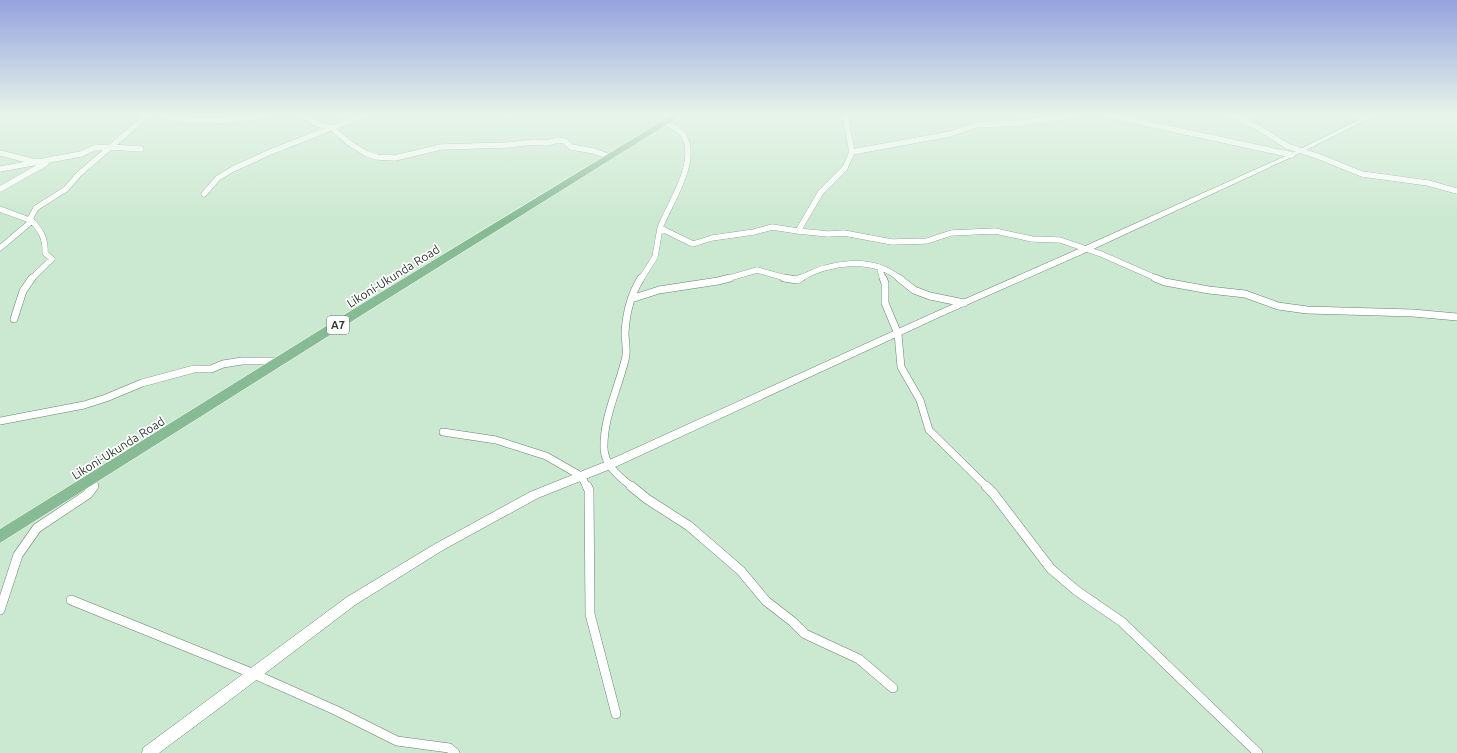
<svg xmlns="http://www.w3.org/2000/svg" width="1457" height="753" font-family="Ubuntu,sans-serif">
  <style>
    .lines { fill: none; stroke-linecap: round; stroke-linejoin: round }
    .minor-far2-casing { stroke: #6a8470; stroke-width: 6 }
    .minor-far1-casing { stroke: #6a8470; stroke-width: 8 }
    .minor-casing { stroke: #6a8470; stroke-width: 10 }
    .tertiary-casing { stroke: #6a8470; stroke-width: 1 }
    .trunk-casing { stroke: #fff; stroke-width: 1 }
    .minor-far2 { stroke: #fff; stroke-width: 5.5 }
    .minor-far1 { stroke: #fff; stroke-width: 7 }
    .minor { stroke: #fff; stroke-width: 9 }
    .tertiary { fill: #fff; fill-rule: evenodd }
    .trunk { fill: #87bb94; fill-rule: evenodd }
    .labels { text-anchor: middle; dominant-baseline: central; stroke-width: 3.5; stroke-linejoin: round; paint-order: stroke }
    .shield { fill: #fff; stroke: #6c746d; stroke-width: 1 }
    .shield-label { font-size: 11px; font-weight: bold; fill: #2d382f }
    .street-label { font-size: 12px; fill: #2d382f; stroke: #fff }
  </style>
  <rect width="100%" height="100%" fill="#cbe8d0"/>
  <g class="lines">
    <g class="minor-far2-casing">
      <path id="minor-far2" d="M162 115C195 125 233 121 266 115
        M304 115 315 123 332 128 349 143 367 154 377 157 395 158 441 147 507 145 535 142 547 143 558 140 565 141 571 147 594 151 610 157
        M845 115 852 152
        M1107 115 1292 155
        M1233 115 1262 130 1287 146 1320 157 1362 174 1428 183 1457 191
        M666 123C671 126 678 129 682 133 701 159 670 202 660 228L693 244 712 238 754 232 772 227 798 231 821 192 845 168 852 152 950 134 976 125 1022 123 1077 115
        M0 153 35 162
        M0 169 81 154 94 148 111 147 141 149
        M0 189 46 163
        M204 194 218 178 233 169 268 153 364 115
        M0 209 32 221 0 248
        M798 231 828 234 844 233 892 242 927 241 951 233 995 231 1032 239 1060 240 1101 254 1158 279
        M879 267 883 279
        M31 279 52 259 45 253C46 238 40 229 30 219L36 208 66 189 79 174 148 115
        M641 279 655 257 660 228
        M726 279 757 270 789 279
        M799 279C829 262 872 255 900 279"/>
    </g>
    <g class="minor-far1-casing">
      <path id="minor-far1" d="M784 278 797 280 801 278
        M883 278 885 283V303L898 334 901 367 920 400 929 430 987 487
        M899 278 914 290 930 296 964 303
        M1155 278 1165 282 1209 290 1245 294 1278 306 1307 310 1413 313 1457 317
        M631 299 659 290 718 281 730 278
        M14 319 23 291 32 278
        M0 421 84 405 106 398 142 383 194 369H211L223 364 242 361H279
        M443 432 496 440 546 456 581 476 587 487
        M94 487V478
        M632 487C620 477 605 466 604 449 603 418 618 389 625 360 628 352 625 342 625 333 626 314 631 294 641 278"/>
    </g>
    <g class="minor-casing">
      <path id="minor" d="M587 486 589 490 590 614 616 714
        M631 486 647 499 689 526 741 571 766 601 793 622 805 634 859 659 893 688
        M986 486 993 493 1051 569 1077 591 1122 622 1258 753
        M71 600 254 674 335 710 397 741 449 748 455 753
        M0 610 18 555 37 528 88 494 94 486"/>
    </g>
    <g class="tertiary-casing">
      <path id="tertiary" d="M1368 115H1376L1294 156 1089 251 946 314 613 468 538 498 443 550 355 605 226 703 159 753H142L143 748 347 597 435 544 530 492 605 462 940 310 1083 247 1290 154Z"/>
    </g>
    <g class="trunk-casing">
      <path id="trunk" d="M672 115H682L373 308 0 543V529L365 302Z"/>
    </g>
    <use href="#minor-far2" class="minor-far2"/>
    <use href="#minor-far1" class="minor-far1"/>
    <use href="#minor" class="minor"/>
    <use href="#tertiary" class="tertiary"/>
    <use href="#trunk" class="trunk"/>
  </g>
  <linearGradient id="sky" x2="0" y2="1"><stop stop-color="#95a2de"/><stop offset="0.52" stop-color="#e8f5ea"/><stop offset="1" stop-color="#e8f5ea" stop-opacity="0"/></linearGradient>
  <rect width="1457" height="221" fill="url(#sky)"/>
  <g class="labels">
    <rect class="shield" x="327" y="316" width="22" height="18" rx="3"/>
    <g class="shield-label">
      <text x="338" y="325">A7</text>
    </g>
    <g class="street-label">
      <text transform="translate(393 276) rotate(-32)">Likoni-Ukunda Road</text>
      <text transform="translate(118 448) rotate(-32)">Likoni-Ukunda Road</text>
    </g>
  </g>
</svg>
